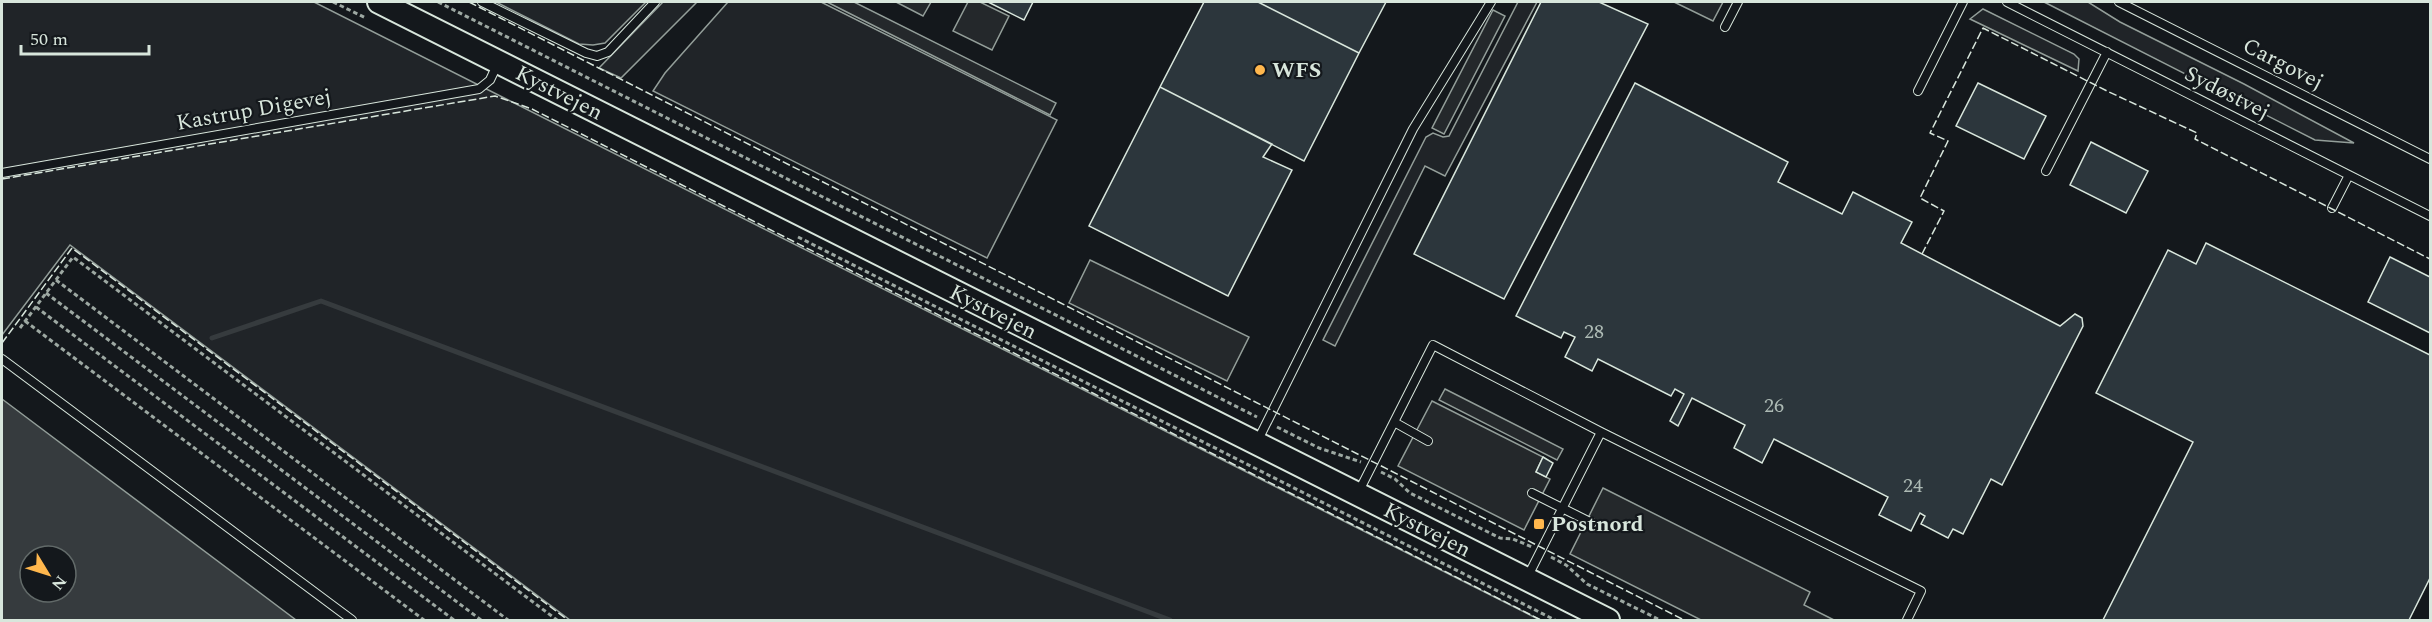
<svg xmlns="http://www.w3.org/2000/svg" width="2432" height="622" font-family="Spectral,serif">
  <style>
    .green { fill: #202428; stroke: #939e99; stroke-width: 1.5 }
    .parking { fill: #24282b; stroke: #939e99; stroke-width: 1.5 }
    .water { fill: #363b3e; stroke: #939e99; stroke-width: 1.5; fill-rule: evenodd }
    .lines { fill: none; stroke-linecap: round; stroke-linejoin: round }
    .stream { stroke: #363b3e; stroke-width: 5 }
    .building { fill: #2c363c; stroke: #d8e6dc; stroke-width: 1.5 }
    .lane-casing { stroke: #d8e6dc; stroke-width: 10 }
    .secondary-casing { stroke: #d8e6dc; stroke-width: 26 }
    .path { stroke: #9da8a2; stroke-width: 3; stroke-dasharray: 4.5 3; stroke-linecap: butt }
    .lane { stroke: #14181c; stroke-width: 8 }
    .secondary { stroke: #14181c; stroke-width: 22 }
    .fence { stroke: #d8e6dc; stroke-width: 1.5; stroke-dasharray: 8 3; stroke-linecap: butt }
    .poi-dot { fill: #ffb74d; stroke: #14181c; stroke-width: 2 }
    .labels { text-anchor: middle; dominant-baseline: central; stroke-width: 4.5; stroke-linejoin: round; paint-order: stroke }
    .number-label { font-size: 20px; fill: #adbab4 }
    .street-label { font-size: 22px; fill: #d8e6dc; stroke: #14181c }
    .poi-label { font-size: 22px; font-weight: bold; fill: #d8e6dc; stroke: #14181c; text-anchor: start }
  </style>
  <rect width="100%" height="100%" fill="#14181c"/>
  <path class="green" d="M2 2H314L1540 620H570L70 245 2 335Z
    M496 2H646L605 43 593 45 579 44Z
    M663 2H697L621 78 599 68Z
    M728 2H821L1057 120 987 258 653 91 665 73Z
    M1518 2H1537L1445 176 1425 166 1335 346 1323 340 1426 137 1433 133 1443 137 1449 136Z
    M1674 2H1723L1713 21Z
    M2044 2H2088L2120 22 2244 84 2354 143 2315 140Z
    M1983 9 2074 54 2079 59 2078 71 1970 19Z"/>
  <path class="parking" d="M827 2H854L1056 103 1050 115Z
    M896 2H931L923 16Z
    M968 2H980L1009 16 992 50 953 31Z
    M1493 10 1505 16 1444 134 1432 128Z
    M1090 260 1249 337 1227 381 1069 303Z
    M1445 389 1563 449 1557 460 1439 400Z
    M1432 401 1543 457 1536 472 1550 479 1524 530 1398 466Z
    M1603 488 1810 592 1804 605 1834 620H1701L1570 554Z"/>
  <path class="water" d="M2 399 296 620H2ZM30 556H66V592H30Z"/>
  <g class="lines">
    <path class="stream" d="M212 338 321 301 1170 620"/>
  </g>
  <path class="building" d="M988 2H1033L1024 20Z
    M1204 2H1258L1359 53 1304 161 1160 87Z
    M1258 2H1386L1359 53Z
    M1541 2H1599L1648 24 1504 299 1414 254Z
    M1635 83 1788 162 1778 182 1842 214 1853 192 1912 222 1901 243 2060 326 2075 314 2082 318 2083 326 2002 485 1991 479 1963 534 1953 529 1948 538 1921 524 1925 516 1920 513 1911 531 1879 515 1888 497 1774 439 1762 463 1734 448 1745 425 1692 398 1678 426 1670 421 1684 394 1675 389 1671 396 1598 359 1592 371 1565 357 1575 337 1564 332 1561 338 1516 316Z
    M1978 83 2046 116 2024 159 1956 126Z
    M1160 87 1272 144 1263 157 1292 170 1228 296 1089 226Z
    M2091 142 2148 171 2126 213 2070 185Z
    M2206 243 2430 355V578L2409 620H2103L2193 442 2096 393 2168 250 2196 264Z
    M2390 257 2430 277V333L2368 302Z
    M1543 457 1553 463 1546 477 1536 472Z"/>
  <g class="lines">
    <g class="lane-casing">
      <path id="lane" d="M482 2 586 53 597 56 608 52 655 2
        M2007 2 2430 216
        M2119 2 2430 159
        M1725 27 1738 2
        M1918 91 1963 2
        M2046 171 2107 52
        M2 173 479 89 490 80 498 63
        M2332 208 2349 175
        M2 359 352 620
        M1394 422 1428 441
        M1257 442 1413 129 1491 2
        M1358 493 1433 345 1601 432 1921 591 1907 620
        M1532 493 1592 523
        M1527 578 1601 432"/>
    </g>
    <g class="secondary-casing">
      <path id="secondary" d="M379 2 1608 620"/>
    </g>
    <path class="path" d="M333 2 366 18
      M438 2 1257 417
      M798 237 1555 620
      M56 280 508 620
      M46 293 481 620
      M36 307 454 620
      M25 321 424 620
      M20 328 73 257 557 620
      M1277 427 1319 448 1361 462
      M1381 472 1395 479 1410 493 1500 538 1513 539 1532 547
      M1551 557 1566 565 1587 584 1660 620"/>
    <use href="#lane" class="lane"/>
    <use href="#secondary" class="secondary"/>
    <path class="fence" d="M469 2 1684 620
      M2 179 495 96 532 109 1541 620
      M1922 254 1944 211 1920 198 1948 141 1930 133 1983 28 2107 91 2197 133 2195 139 2430 259
      M2 343 72 248 568 620"/>
  </g>
  <g class="poi-dot">
    <circle cx="1260" cy="70" r="6"/>
    <rect x="1533" y="518" width="12" height="12" rx="3"/>
  </g>
  <g class="labels">
    <g class="number-label">
      <text x="1594" y="332">28</text>
      <text x="1774" y="406">26</text>
      <text x="1913" y="486">24</text>
    </g>
    <g class="street-label">
      <text transform="translate(2283 64) rotate(27)">Cargovej</text>
      <text transform="translate(559 93) rotate(27)">Kystvejen</text>
      <text transform="translate(2227 93) rotate(27)">Sydøstvej</text>
      <text transform="translate(254 110) rotate(-10)">Kastrup Digevej</text>
      <text transform="translate(993 312) rotate(27)">Kystvejen</text>
      <text transform="translate(1427 530) rotate(27)">Kystvejen</text>
    </g>
    <g class="poi-label">
      <text x="1272" y="70">WFS</text>
      <text x="1551" y="524">Postnord</text>
    </g>
  </g>
  <rect width="2432" height="622" fill="none" stroke="#d8e6dc" stroke-width="6"/>
  <g transform="translate(48 574) rotate(128)"><circle r="28" fill="#14181c" stroke="#626a69" stroke-width="1.5"/>
  <path d="M0-4.5L10 22L0 15L-10 22Z" fill="#ffb74d"/>
  <text y="-9" font-size="16" font-weight="bold" text-anchor="middle" fill="#d8e6dc">N</text>
  </g>
  <path d="M21 45v9h128v-9" fill="none" stroke="#d8e6dc" stroke-width="3"/>
  <text x="30" y="45" font-size="18" fill="#d8e6dc" stroke="#14181c" stroke-width="4.5" paint-order="stroke">50 m</text>
</svg>
